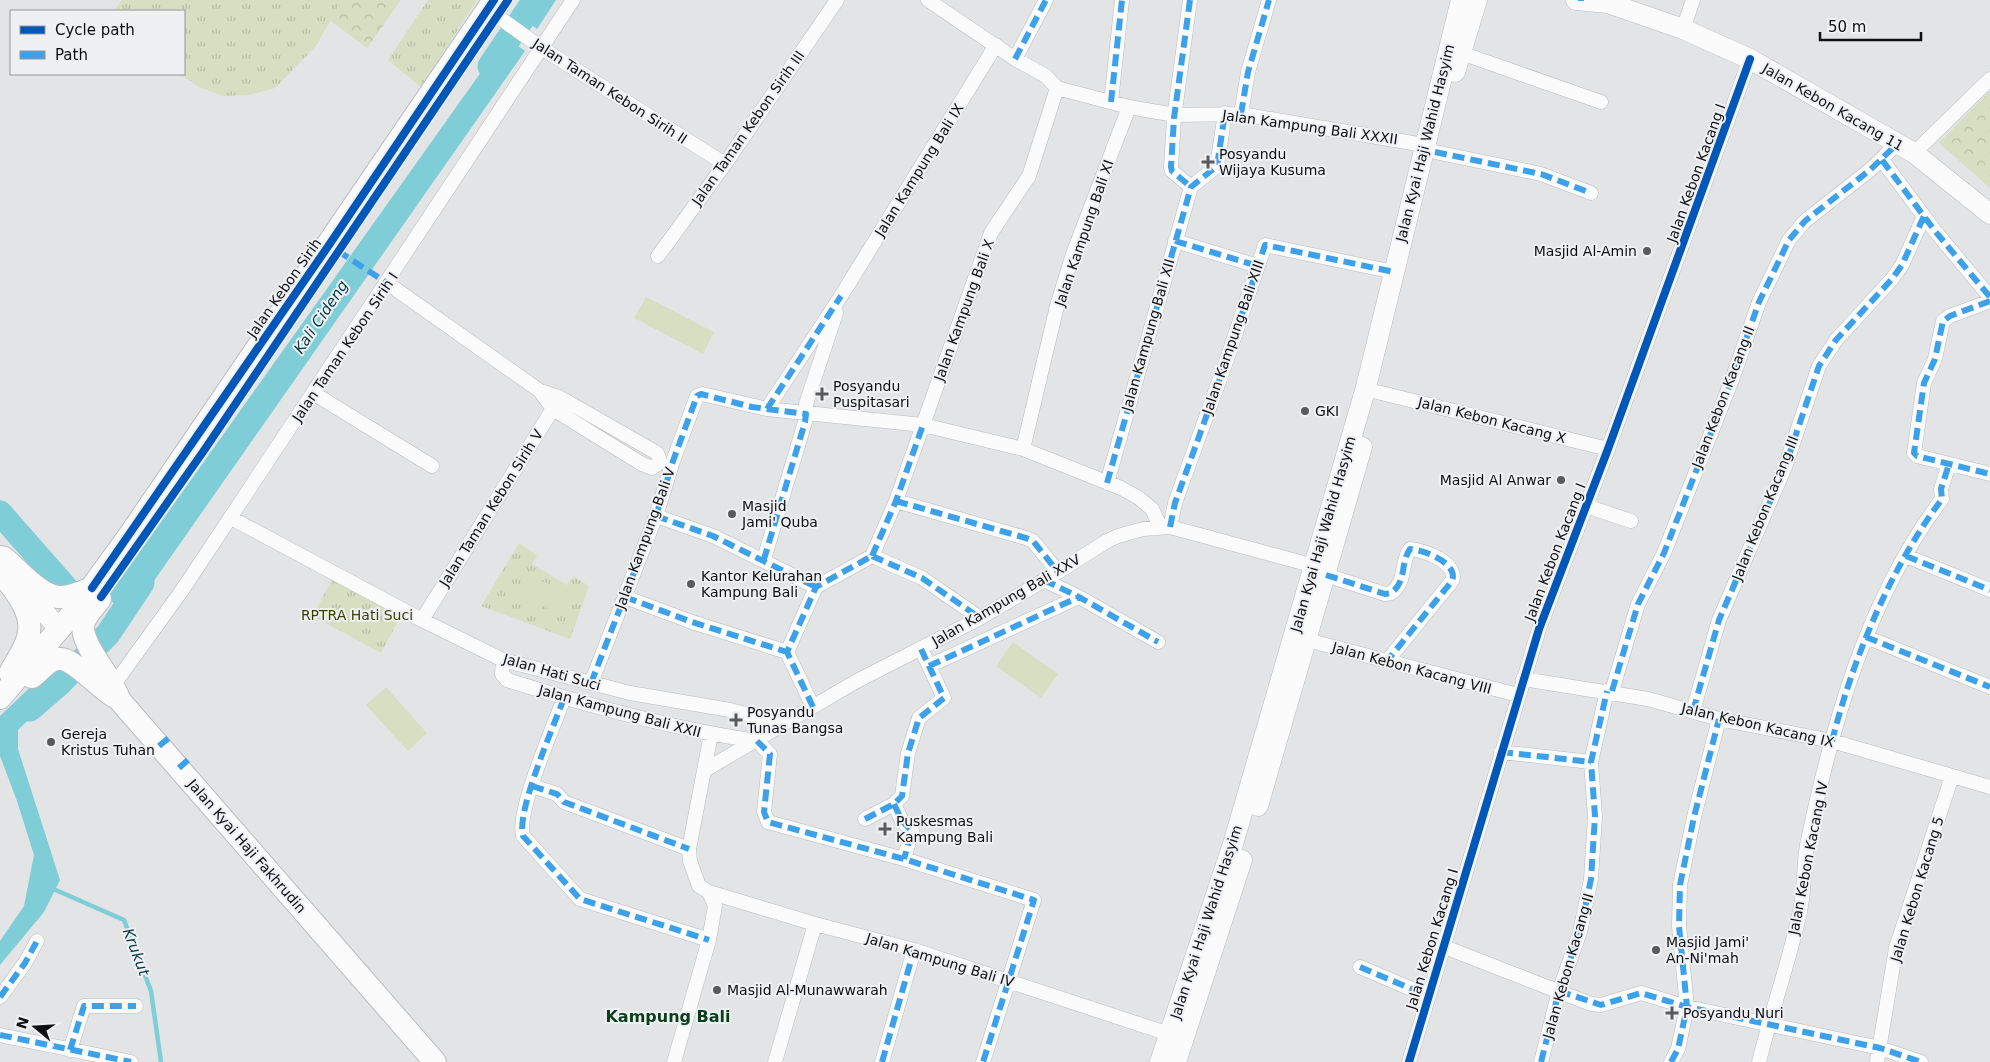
<svg xmlns="http://www.w3.org/2000/svg" width="1990" height="1062" font-family="'DejaVu Sans',sans-serif">
  <style>
    .grass { fill: url(#grass-tufts) }
    .forest { fill: url(#forest-crowns) }
    .pitch { fill: #d8dec1 }
    .water { fill: #7ecdd7 }
    .lines { fill: none; stroke-linecap: round; stroke-linejoin: round }
    .stream { stroke: #7ecdd7; stroke-width: 4.5 }
    .river { stroke: #7ecdd7; stroke-width: 25 }
    .street-casing { stroke: #babbbc; stroke-width: 15 }
    .secondary-casing { stroke: #babbbc; stroke-width: 21 }
    .primary-casing { stroke: #babbbc; stroke-width: 24 }
    .street { stroke: #fbfbfb; stroke-width: 14 }
    .secondary { stroke: #fbfbfb; stroke-width: 20 }
    .primary { stroke: #fbfbfb; stroke-width: 22 }
    .quiet { stroke: #3da1ea; stroke-width: 6; stroke-dasharray: 12 6; stroke-linecap: butt }
    .cycleway-casing { stroke: #eff0f4; stroke-width: 11 }
    .cycleway { stroke: #0057b8; stroke-width: 8 }
    .poi-dot { fill: #595a5b; stroke: #eff0f4; stroke-width: 2 }
    .labels { text-anchor: middle; dominant-baseline: central; stroke-width: 4; stroke-linejoin: round; paint-order: stroke }
    .street-label { font-size: 14px; fill: #0e0f10; stroke: #eff0f4 }
    .poi-label { font-size: 14px; fill: #0e0f10; stroke: #eff0f4; text-anchor: start }
    .park-label { font-size: 14px; fill: #3a4102; stroke: #eff0f4 }
    .water-label { font-size: 15px; font-style: italic; fill: #043b41; stroke: #eff0f4 }
    .quarter-label { font-size: 16px; font-weight: bold; fill: #0b3e1b; stroke: #eff0f4 }
  </style>
  <defs>
    <pattern id="grass-tufts" width="24" height="20" patternUnits="userSpaceOnUse" patternTransform="scale(1.25)"><rect width="24" height="20" fill="#d8dec1"/><path d="M3 7l-1-3M5 7V3M7 7l1-3M15 17l-1-3M17 17v-4M19 17l1-3" fill="none" stroke="#b8bda5"/></pattern>
    <pattern id="forest-crowns" width="20" height="18" patternUnits="userSpaceOnUse" patternTransform="scale(1.25)"><rect width="20" height="18" fill="#d8dec1"/><path d="M2 6a3 3 0 1 1 6 0M12 15a3 3 0 1 1 6 0" fill="none" stroke="#b8bda5"/></pattern>
  </defs>
  <rect width="100%" height="100%" fill="#e3e4e6"/>
  <path class="grass" d="M122 0H343L315 47 275 88 248 95 223 96 199 87 180 74H184V11H114Z
    M428 0H477L421 87 388 60Z
    M519 543 537 555 532 564 567 585 573 576 589 586 570 639 481 606Z
    M333 577 402 614 381 653 313 616Z"/>
  <path class="forest" d="M343 0H401L367 48 331 21Z
    M1990 91V188L1939 143Z"/>
  <path class="pitch" d="M646 297 714 332 703 354 634 318Z
    M526 574 576 596 567 617 518 595Z
    M1013 642 1058 674 1041 698 996 666Z
    M386 687 427 733 408 751 366 705Z"/>
  <path class="water" d="M527 0H556L537 29 518 15Z
    M506 37 525 51 130 615 107 598Z
    M43 675 58 691 18 730V749L60 880 44 912 0 965V941L24 906 34 855 17 801 0 756V716Z"/>
  <g class="lines">
    <path class="stream" d="M51 888 124 920 151 991 161 1062"/>
    <path class="river" d="M490 66 535 0
      M0 513 72 595
      M30 709 59 684 108 634 142 583"/>
    <g class="street-casing">
      <path id="street" d="M928 0 1015 59 1046 76 1057 88 1129 107 1175 115 1241 114 1424 145
        M1190 0 1174 118 1171 167 1172 171 1191 187
        M497 16 543 49 725 164
        M1683 29 1693 0
        M1461 53 1601 102
        M1015 59 1046 0
        M1111 102 1122 0
        M1241 114 1248 72 1269 0
        M1435 152 1541 174 1591 193
        M1914 153 1990 79
        M1882 160 1935 231 1990 297
        M1175 241 1258 266
        M658 256 725 164 837 0
        M387 283 540 391 559 397 657 453 659 458 658 464 652 468 642 464 553 409 540 391
        M1990 301 1950 316 1943 321 1935 359 1924 383 1914 453 1917 456 1990 474
        M1377 392 1608 449
        M313 393 432 466
        M767 409 841 296 996 45
        M1023 449 1057 306 1073 254 1129 107
        M1107 483 1191 187 1217 166 1225 113
        M896 501 1026 538 1033 541 1058 572
        M1586 506 1631 521
        M656 516 713 536 816 587
        M231 518 422 620 503 660 630 693 730 710 784 723
        M1170 527 1175 503 1227 359 1265 245 1394 272
        M872 556 896 501 991 233 1029 176 1057 88
        M872 556 922 578 980 618
        M1906 556 1990 590
        M764 559 805 422 806 404 836 313
        M1326 575 1385 594 1391 593C1407 582 1400 563 1410 549 1424 550 1459 563 1452 581L1387 661
        M1044 580 1079 597 1158 642
        M625 597 692 622 787 652
        M422 620 557 402
        M1866 637 1990 687
        M1307 640 1518 695
        M503 660 502 674 507 680C589 706 672 729 757 741
        M929 666 1079 597
        M1523 679 1648 699 1719 719 1832 741 1990 787
        M591 683 656 516 673 461 697 396 702 394 767 409 923 425 1023 449 1121 488 1139 498 1152 509 1160 526
        M110 690 183 589 573 0
        M1612 691 1638 604 1664 553 1733 377 1759 302 1789 240 1805 221 1870 170 1897 144
        M564 698C554 726 516 811 523 836L580 899 709 940
        M813 707 787 652 816 587 872 556
        M1693 711 1719 620 1785 467 1819 366 1836 340 1892 279 1902 265 1924 216
        M757 741 770 754 764 812 768 822 904 859 1034 900 983 1062
        M1501 752 1591 762
        M705 770 855 682 980 618 1058 572 1107 541 1118 536 1143 529 1170 527 1322 568
        M532 786 557 794 564 802 689 849
        M894 804 902 821 912 831 904 859
        M865 819 894 804 902 796 908 753 919 718 944 698 921 649
        M709 892 815 924 914 950 1169 1034
        M1442 946 1591 1004 1601 1005 1641 993 1687 1007 1880 1048 1921 1062
        M1360 967 1428 996
        M0 997 25 963 37 941
        M0 1035 131 1062
        M70 1050 84 1006H136
        M674 1062 709 940 715 906 709 892 699 886 690 861 689 849 711 734
        M775 1062 815 924
        M882 1062 914 950
        M1409 1062 1539 629 1608 449 1750 59
        M1541 1062 1559 991 1580 932 1591 879 1595 816 1591 762 1607 691
        M1671 1062 1678 1049 1687 1007 1679 926 1680 885 1694 817 1719 719
        M1759 1062C1771 1013 1788 965 1799 916 1805 893 1803 869 1807 845 1832 725 1867 598 1942 499L1941 489 1949 464
        M1877 1062 1896 948 1952 776"/>
    </g>
    <g class="secondary-casing">
      <path id="secondary" d="M1576 0 1608 3 1683 29 1750 59 1914 153 1990 214
        M1455 72 1477 0
        M14 577 59 629
        M1258 806 1362 447
        M1160 1062 1233 844 1366 387 1461 0
        M1176 1062 1242 860"/>
    </g>
    <g class="primary-casing">
      <path id="primary" d="M0 557 4 558C19 570 39 595 58 597 69 598 82 592 92 588
        M0 571C14 590 35 612 28 637 25 650 16 661 10 673
        M100 599C95 606 87 614 84 622 77 642 113 677 119 699
        M32 677C39 672 48 660 57 659 73 656 100 690 115 697
        M108 687 435 1062
        M0 698 73 613 131 533 494 0"/>
    </g>
    <use href="#street" class="street"/>
    <use href="#secondary" class="secondary"/>
    <use href="#primary" class="primary"/>
    <path class="quiet" d="M1190 0 1174 118 1171 167 1172 171 1191 187
      M1581 1V0
      M1015 59 1046 0
      M1111 102 1122 0
      M1241 114 1248 72 1269 0
      M1435 152 1541 174 1591 193
      M1882 160 1935 231 1990 297
      M1175 241 1258 266
      M338 251 387 283
      M1990 301 1950 316 1943 321 1935 359 1924 383 1914 453 1917 456 1990 474
      M767 409 841 296
      M1107 483 1191 187 1217 166 1225 113
      M896 501 1026 538 1033 541 1058 572
      M656 516 713 536 816 587
      M1170 527 1175 503 1227 359 1265 245 1394 272
      M872 556 896 501 923 425
      M872 556 922 578 980 618
      M1906 556 1990 590
      M1326 575 1385 594 1391 593C1407 582 1400 563 1410 549 1424 550 1459 563 1452 581L1387 661
      M1044 580 1079 597 1158 642
      M625 597 692 622 787 652
      M1866 637 1990 687
      M929 666 1079 597
      M591 683 656 516 673 461 697 396 701 394 752 407 806 414 805 422 764 559
      M1612 691 1638 604 1664 553 1733 377 1759 302 1789 240 1805 221 1870 170 1897 144
      M564 698C554 726 516 811 523 836L580 899 709 940
      M813 707 787 652 816 587 872 556
      M1693 711 1719 620 1785 467 1819 366 1836 340 1892 279 1902 265 1924 216
      M757 741 770 754 764 812 768 822 904 859 1034 900 983 1062
      M1832 741C1853 658 1891 567 1942 499L1941 489 1949 464
      M159 746 170 737
      M1501 752 1591 762
      M179 768 189 759
      M532 786 557 794 564 802 689 849
      M894 804 902 821 912 831 904 859
      M865 819 894 804 902 796 908 753 919 718 944 698 921 649
      M1360 967 1428 996
      M1559 991 1601 1005 1641 993 1687 1007 1880 1048 1921 1062
      M0 997 25 963 37 941
      M0 1035 131 1062
      M70 1050 84 1006H136
      M882 1062 914 950
      M1541 1062 1559 991 1580 932 1591 879 1595 816 1591 762 1607 691
      M1671 1062 1678 1049 1687 1007 1679 926 1680 885 1694 817 1719 719"/>
    <g class="cycleway-casing">
      <path id="cycleway" d="M92 588 329 245 494 0
        M101 597 205 449 508 0
        M1409 1062 1539 629 1608 449 1750 59"/>
    </g>
    <use href="#cycleway" class="cycleway"/>
  </g>
  <g class="poi-dot">
    <path d="M1205.5 154.5h5v5h5v5h-5v5h-5v-5h-5v-5h5z"/>
    <circle cx="1647" cy="251" r="5"/>
    <path d="M819.5 386.5h5v5h5v5h-5v5h-5v-5h-5v-5h5z"/>
    <circle cx="1305" cy="411" r="5"/>
    <circle cx="1561" cy="480" r="5"/>
    <circle cx="732" cy="514" r="5"/>
    <circle cx="691" cy="584" r="5"/>
    <path d="M733.5 712.5h5v5h5v5h-5v5h-5v-5h-5v-5h5z"/>
    <circle cx="51" cy="742" r="5"/>
    <path d="M882.5 821.5h5v5h5v5h-5v5h-5v-5h-5v-5h5z"/>
    <circle cx="1656" cy="950" r="5"/>
    <circle cx="717" cy="990" r="5"/>
    <path d="M1669.5 1005.5h5v5h5v5h-5v5h-5v-5h-5v-5h5z"/>
  </g>
  <g class="labels">
    <g class="street-label">
      <text transform="translate(610 91) rotate(33)">Jalan Taman Kebon Sirih II</text>
      <text transform="translate(1833 107) rotate(30)">Jalan Kebon Kacang 11</text>
      <text transform="translate(1310 127) rotate(8)">Jalan Kampung Bali XXXII</text>
      <text transform="translate(748 128) rotate(-55)">Jalan Taman Kebon Sirih III</text>
      <text transform="translate(1425 143) rotate(-76)">Jalan Kyai Haji Wahid Hasyim</text>
      <text transform="translate(919 170) rotate(-58)">Jalan Kampung Bali IX</text>
      <text transform="translate(1696 173) rotate(-70)">Jalan Kebon Kacang I</text>
      <text transform="translate(1084 233) rotate(-71)">Jalan Kampung Bali XI</text>
      <text transform="translate(284 288) rotate(-55)">Jalan Kebon Sirih</text>
      <text transform="translate(964 310) rotate(-70)">Jalan Kampung Bali X</text>
      <text transform="translate(1148 335) rotate(-74)">Jalan Kampung Bali XII</text>
      <text transform="translate(1233 337) rotate(-71)">Jalan Kampung Bali XIII</text>
      <text transform="translate(345 347) rotate(-56)">Jalan Taman Kebon Sirih I</text>
      <text transform="translate(1723 397) rotate(-69)">Jalan Kebon Kacang II</text>
      <text transform="translate(1492 420) rotate(14)">Jalan Kebon Kacang X</text>
      <text transform="translate(491 508) rotate(-58)">Jalan Taman Kebon Sirih V</text>
      <text transform="translate(1765 508) rotate(-68)">Jalan Kebon Kacang III</text>
      <text transform="translate(1323 534) rotate(-74)">Jalan Kyai Haji Wahid Hasyim</text>
      <text transform="translate(645 538) rotate(-70)">Jalan Kampung Bali V</text>
      <text transform="translate(1555 552) rotate(-69)">Jalan Kebon Kacang I</text>
      <text transform="translate(1006 600) rotate(-30)">Jalan Kampung Bali XXV</text>
      <text transform="translate(1412 668) rotate(15)">Jalan Kebon Kacang VIII</text>
      <text transform="translate(552 672) rotate(16)">Jalan Hati Suci</text>
      <text transform="translate(620 711) rotate(15)">Jalan Kampung Bali XXII</text>
      <text transform="translate(1758 725) rotate(13)">Jalan Kebon Kacang IX</text>
      <text transform="translate(247 846) rotate(49)">Jalan Kyai Haji Fakhrudin</text>
      <text transform="translate(1808 858) rotate(-79)">Jalan Kebon Kacang IV</text>
      <text transform="translate(1917 889) rotate(-73)">Jalan Kebon Kacang 5</text>
      <text transform="translate(1206 922) rotate(-72)">Jalan Kyai Haji Wahid Hasyim</text>
      <text transform="translate(1432 939) rotate(-73)">Jalan Kebon Kacang I</text>
      <text transform="translate(940 960) rotate(17)">Jalan Kampung Bali IV</text>
      <text transform="translate(1568 966) rotate(-74)">Jalan Kebon Kacang II</text>
    </g>
    <g class="poi-label">
      <text x="1219" y="154">Posyandu<tspan x="1219" dy="16">Wijaya Kusuma</tspan></text>
      <text x="1637" y="251" text-anchor="end">Masjid Al-Amin</text>
      <text x="833" y="386">Posyandu<tspan x="833" dy="16">Puspitasari</tspan></text>
      <text x="1315" y="411">GKI</text>
      <text x="1551" y="480" text-anchor="end">Masjid Al Anwar</text>
      <text x="742" y="506">Masjid<tspan x="742" dy="16">Jami' Quba</tspan></text>
      <text x="701" y="576">Kantor Kelurahan<tspan x="701" dy="16">Kampung Bali</tspan></text>
      <text x="747" y="712">Posyandu<tspan x="747" dy="16">Tunas Bangsa</tspan></text>
      <text x="61" y="734">Gereja<tspan x="61" dy="16">Kristus Tuhan</tspan></text>
      <text x="896" y="821">Puskesmas<tspan x="896" dy="16">Kampung Bali</tspan></text>
      <text x="1666" y="942">Masjid Jami'<tspan x="1666" dy="16">An-Ni'mah</tspan></text>
      <text x="727" y="990">Masjid Al-Munawwarah</text>
      <text x="1683" y="1013">Posyandu Nuri</text>
    </g>
    <g class="park-label">
      <text x="357" y="615">RPTRA Hati Suci</text>
    </g>
    <g class="water-label">
      <text transform="translate(321 317) rotate(-56)">Kali Cideng</text>
      <text transform="translate(136 952) rotate(69)">Krukut</text>
    </g>
    <g class="quarter-label">
      <text x="668" y="1016">Kampung Bali</text>
    </g>
  </g>
  <rect x="10" y="10" width="175" height="65" fill="#eff0f4" stroke="#959699"/>
  <rect x="20" y="26" width="25" height="8" fill="#0057b8" stroke="#959699"/>
  <text x="55" y="35" font-size="15" fill="#0e0f10">Cycle path</text>
  <rect x="20" y="51" width="25" height="8" fill="#3da1ea" stroke="#959699"/>
  <text x="55" y="60" font-size="15" fill="#0e0f10">Path</text>
  <g transform="translate(35 1027) rotate(288)" stroke="#eff0f4" stroke-width="4" paint-order="stroke">
  <path d="M0-4L9 19L0 12L-9 19Z" fill="#0e0f10"/>
  <text y="-8" font-size="14" font-weight="bold" text-anchor="middle" fill="#0e0f10">N</text>
  </g>
  <path d="M1820 32v8h101v-8" fill="none" stroke="#0e0f10" stroke-width="2.5"/>
  <text x="1828" y="32" font-size="15" fill="#0e0f10" stroke="#eff0f4" stroke-width="4" paint-order="stroke">50 m</text>
</svg>
